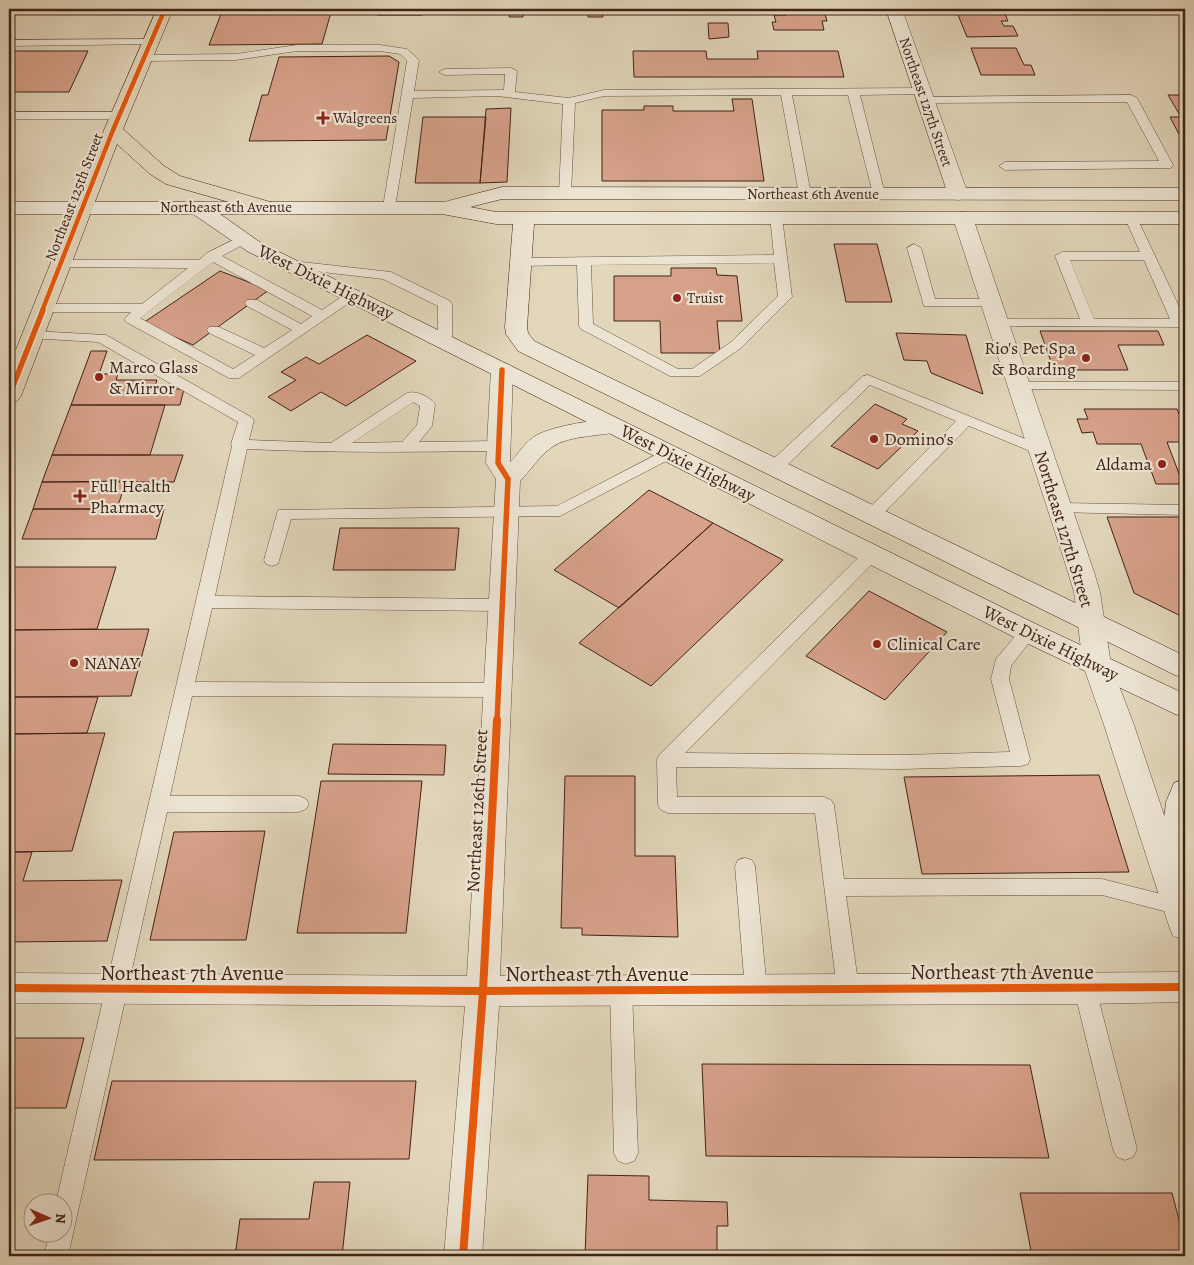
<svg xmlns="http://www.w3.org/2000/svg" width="1194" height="1265" font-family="Alegreya,serif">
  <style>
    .building { fill: #d7a18a; stroke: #402316 }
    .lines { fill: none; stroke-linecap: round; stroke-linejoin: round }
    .service-casing { stroke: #68503f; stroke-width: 1 }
    .minor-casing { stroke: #68503f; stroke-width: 1 }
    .secondary-casing { stroke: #402316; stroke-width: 1 }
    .primary-casing { stroke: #402316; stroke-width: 1 }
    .service { fill: #ece4d3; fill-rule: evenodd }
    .minor { fill: #ece4d3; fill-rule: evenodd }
    .secondary { fill: #ece4d3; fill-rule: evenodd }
    .primary { fill: #e2d6bb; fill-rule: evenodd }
    .cycleway-far2-casing { stroke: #ece4d3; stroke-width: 6 }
    .cycleway-far1-casing { stroke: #ece4d3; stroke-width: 9 }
    .cycleway-casing { stroke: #ece4d3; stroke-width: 11 }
    .cycleway-far2 { stroke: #e8590c; stroke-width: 4.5 }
    .cycleway-far1 { stroke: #e8590c; stroke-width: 5.5 }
    .cycleway { stroke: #e8590c; stroke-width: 8 }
    .poi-dot { fill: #8f2418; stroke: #ece4d3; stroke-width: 2 }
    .labels { text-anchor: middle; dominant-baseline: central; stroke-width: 4.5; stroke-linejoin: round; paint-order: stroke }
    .far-street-label { font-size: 15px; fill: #402316; stroke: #ece4d3 }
    .far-poi-label { font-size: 15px; fill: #402316; stroke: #ece4d3; text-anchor: start }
    .street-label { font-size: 18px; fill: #402316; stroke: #ece4d3 }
    .poi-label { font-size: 18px; fill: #402316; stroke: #ece4d3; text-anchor: start }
    .near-street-label { font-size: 21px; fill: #402316; stroke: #ece4d3 }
  </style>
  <rect width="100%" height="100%" fill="#e2d6bb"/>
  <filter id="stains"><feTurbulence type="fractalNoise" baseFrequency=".004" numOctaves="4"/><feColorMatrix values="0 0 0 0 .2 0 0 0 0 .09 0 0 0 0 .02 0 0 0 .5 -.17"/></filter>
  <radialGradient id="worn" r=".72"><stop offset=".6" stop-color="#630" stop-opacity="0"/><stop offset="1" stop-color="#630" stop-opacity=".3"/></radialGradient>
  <path class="building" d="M223 9H332L322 44 209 45Z
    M378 9H423L422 15H377Z
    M461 9H524L523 17H509L510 9Z
    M541 9H603V17H588V14H554V9Z
    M785 10H824L827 21H822L824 30H774L772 22H776L774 15H786Z
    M956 10H996L998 14H1005L1008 21H1001L1004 26H1013L1018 36 967 37Z
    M708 23H728L729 37 709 39Z
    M971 48H1016L1024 65H1031L1035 75H981Z
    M9 51H88L69 92H9Z
    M633 51H706L707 59H758L757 51H838L844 77H634Z
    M389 56 399 62 386 140 249 141 262 95H268L279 57Z
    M1168 95H1185V146L1170 117H1181Z
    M732 99H752L764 181H602V110H644V106H673V111H734Z
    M511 108 507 182 480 183 486 109Z
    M423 117H486L480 183H415Z
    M834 244H877L892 302H846Z
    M671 268H716L717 275 737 276 742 321H717L720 353H661L660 321H614V276H671Z
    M220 271 269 290 193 345 143 323Z
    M1040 331H1158L1164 345H1118L1128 370H1054Z
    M896 333 966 335 983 394 931 373 927 361 904 360Z
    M367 335 416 361 346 406 321 392 291 411 268 397 296 380 281 372 306 357 319 364Z
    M91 351H107L99 374H118L116 380H157L154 389H184L180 405H71Z
    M875 404 907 419 902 424 918 431 878 469 831 446Z
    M71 405H165L150 455H52Z
    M1084 409H1177L1185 428V442H1167L1183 484H1156L1141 444H1097L1093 432 1082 433 1077 419H1088Z
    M52 455H183L174 482H42Z
    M126 481 117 509H33L42 482Z
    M649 490 713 523 619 608 554 570Z
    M33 509H164L156 539H22Z
    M1107 517H1185V618L1134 593Z
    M713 523 783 560 651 686 579 643Z
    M340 528H459L455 570H333Z
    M11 567H116L97 629 9 630V572Z
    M869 591 947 632 885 700 806 656Z
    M149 629 131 696 9 697V630Z
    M9 697H98L87 733 9 734Z
    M105 733 72 851 9 852V734Z
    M333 744 446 745 444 775 328 774Z
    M1099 775 1129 872 922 874 904 777Z
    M565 776H635V856H675L678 937 582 935V928H561Z
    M321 781H422L406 933H297Z
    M265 831 246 940H150L174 832Z
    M9 852H32L23 881 122 880 107 941 9 942Z
    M9 1038H84L66 1108H9Z
    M702 1064 1030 1065 1049 1158 706 1156Z
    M112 1081H416L409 1159 94 1160Z
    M588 1175 649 1176V1200L727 1202 728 1226H717V1256H585Z
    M314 1182H350L342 1256H235L240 1219H309Z
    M1020 1193H1172L1185 1243V1256H1032Z"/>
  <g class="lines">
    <g class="service-casing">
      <path id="service" d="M9 9H25L9 16Z
        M151 39 157 42 155 44 9 46V40Z
        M297 45H380L407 49 419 60 414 91 504 90 505 74 445 75 439 72 445 69 511 68 517 71 515 92 569 98 604 90 922 88 928 91 922 94 860 95 885 194 879 198 873 194 848 95H792L811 194 805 198 799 194 781 95 604 96 575 103 571 194 565 198 559 194 563 104 497 96 413 98 395 207 389 211 383 207 407 61 400 54 380 51H297L236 60 144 61 138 58 144 55 236 54Z
        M1131 95 1137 98 1173 165 1171 168 1005 170 999 166 1005 162 1159 161 1127 102 925 103 919 100 925 97Z
        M119 112 125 116 123 119H9V112Z
        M776 213 782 217 792 297 741 348 700 376H670L581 329 579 326 577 265 520 266 513 262 520 258 774 255 770 217ZM774 263 778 296 731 342 692 369H678L593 324 591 265Z
        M1131 214 1137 218 1185 319V327L992 326 990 323 992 320 997 319H1080L1055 256 1062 252H1140L1125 218ZM1070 260H1144L1170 319H1094Z
        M243 235 248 236 250 239 248 242 222 256 322 310 347 293 352 292 359 296 239 378H229L126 322 124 319 131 312H44L37 308 44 304H142L188 268 61 267 54 263 56 260H199L207 253ZM213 262 312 316 301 324 257 300H247L245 303 247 306 292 330 264 348 219 327H209L207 330 209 333 255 355 233 369 140 318Z
        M914 244 921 248 935 299H991L996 300 998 303 996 306H924L907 248Z
        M293 261 391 272 450 301 452 304V342L450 345H440L438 342V306L383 279 288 268 286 265Z
        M33 331 106 335 251 417 254 420 249 440 331 443 407 393C416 390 430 397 435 404L432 426 419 442 499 441 504 443 507 446 504 449 499 451C415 452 331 453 247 449L215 596 501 599 507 601 510 605 507 609 501 611 212 608 195 682 498 683 504 685 507 690 504 695 498 697 192 696 170 796H299L306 799 309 804 306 809 299 812H167L68 1256H44L50 1232H62V1202H56L232 446 231 444 238 422 98 342 28 338 26 335 28 332ZM413 402 420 406 417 425 402 442 352 443Z
        M26 349 31 350 33 353 31 356 9 358V350Z
        M868 375 1045 447 1048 450 1045 453H1035L969 426 878 519 872 520 866 519 864 515 866 511 956 421 870 385 781 471H769L767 467 769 463 863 376Z
        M1019 382H1185V390L1014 389 1012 386 1014 383Z
        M669 448 674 449 677 453 674 457 560 516 291 519 278 564 272 566 266 564 264 560 278 510 557 506Z
        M1060 503 1185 505V515L1054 512 1052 508 1054 504Z
        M872 548 878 550 880 554 878 558 685 753 902 755 1010 752 991 679 996 659 1022 628 1028 626 1034 628 1037 632 1011 666 1009 679 1030 759 1028 764 1021 766 902 769 676 767 677 797H824L831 800 834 805 844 879H1102L1185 900V912L1179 915 1102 895 846 896 859 989 856 996 848 998 840 996 837 989 815 813H668L661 810 658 805 657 760 659 755 866 550Z
        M745 858 752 860 755 866 767 989 764 996 756 998 748 996 745 989 735 866 738 860Z
        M1085 980 1093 982 1096 989 1137 1149 1133 1157 1125 1160 1117 1157 1113 1149 1074 989 1077 982Z
        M621 981 629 983 632 990 638 1153 634 1161 626 1164 618 1161 614 1153 610 990 613 983Z"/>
    </g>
    <g class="minor-casing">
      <path id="minor" d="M886 9H902L968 194 965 198 958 200 951 198 948 194Z
        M963 212 970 214 973 218 1094 572 1100 592 1111 665 1134 725 1185 878V940L1173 936 1169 926 1104 725 1083 665 1074 592 1068 572 953 218 956 214Z
        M502 363 510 365 513 370 510 462C519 454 525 441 537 435 553 426 607 416 623 421L627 426 623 431C604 436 568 435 552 447 539 456 531 470 520 481L500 976 1185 972V1002L1085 1004 499 1006 482 1256H444L465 1006 9 1003V973L467 976 494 513 496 479 486 463 491 370 494 365Z"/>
    </g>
    <g class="secondary-casing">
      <path id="secondary" d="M502 187 1185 188V200L502 199 470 207 496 212H1185V224H534L527 327 528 333 534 341 1185 656V678L1175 675 518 351 506 334 505 327 513 224H496L442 214H220L261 243 1038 625 1185 694V717L1175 714 1018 639 247 251 193 214H9V202H444Z
        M1185 779V890L1183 894 1172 898 1161 894 1156 885 1166 802 1174 783Z"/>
    </g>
    <g class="primary-casing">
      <path id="primary" d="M157 9H173L123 129 164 166 180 176 274 203 277 207 274 211 267 213 166 184 150 174 117 144 21 396 17 401 9 403V367L104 130Z"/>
    </g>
    <use href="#service" class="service"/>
    <use href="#minor" class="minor"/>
    <use href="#secondary" class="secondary"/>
    <use href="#primary" class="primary"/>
    <g class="cycleway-far2-casing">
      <path id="cycleway-far2" d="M42 311 113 130 165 9"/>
    </g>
    <g class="cycleway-far1-casing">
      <path id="cycleway-far1" d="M9 396 43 310
        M497 722 508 479 498 463 502 370"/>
    </g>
    <g class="cycleway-casing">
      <path id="cycleway" d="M9 988 483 991 1185 987
        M463 1256 483 991 497 720"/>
    </g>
    <use href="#cycleway-far2" class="cycleway-far2"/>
    <use href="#cycleway-far1" class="cycleway-far1"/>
    <use href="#cycleway" class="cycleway"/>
  </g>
  <g class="poi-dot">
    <path d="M320.5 110.5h5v5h5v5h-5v5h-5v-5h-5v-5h5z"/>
    <circle cx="677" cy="298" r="5"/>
    <circle cx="1086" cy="358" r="5"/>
    <circle cx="99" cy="377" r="5"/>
    <circle cx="874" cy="439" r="5"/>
    <circle cx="1162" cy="464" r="5"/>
    <path d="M77.5 488.5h5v5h5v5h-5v5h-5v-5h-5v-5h5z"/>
    <circle cx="877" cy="644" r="5"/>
    <circle cx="74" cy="663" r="5"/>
  </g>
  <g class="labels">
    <g class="far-street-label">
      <text transform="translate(926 102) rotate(71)">Northeast 127th Street</text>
      <text x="813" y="194">Northeast 6th Avenue</text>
      <text transform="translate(74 197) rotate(-69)">Northeast 125th Street</text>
      <text x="226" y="207">Northeast 6th Avenue</text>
    </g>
    <g class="far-poi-label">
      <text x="333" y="118">Walgreens</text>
      <text x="687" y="298">Truist</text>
    </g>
    <g class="street-label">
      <text transform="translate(326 282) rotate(26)">West Dixie Highway</text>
      <text transform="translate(688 463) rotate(27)">West Dixie Highway</text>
      <text transform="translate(1064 529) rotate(73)">Northeast 127th Street</text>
      <text transform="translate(1051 643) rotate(26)">West Dixie Highway</text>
      <text transform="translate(477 811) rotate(-87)">Northeast 126th Street</text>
    </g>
    <g class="poi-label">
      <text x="1076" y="348" text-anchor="end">Rio's Pet Spa<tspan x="1076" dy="21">&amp; Boarding</tspan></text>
      <text x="109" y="367">Marco Glass<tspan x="109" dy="21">&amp; Mirror</tspan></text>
      <text x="884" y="439">Domino's</text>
      <text x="1152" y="464" text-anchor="end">Aldama</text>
      <text x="90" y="486">Full Health<tspan x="90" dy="21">Pharmacy</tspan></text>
      <text x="887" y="644">Clinical Care</text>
      <text x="84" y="663">NANAY</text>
    </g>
    <g class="near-street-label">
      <text x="1002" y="972">Northeast 7th Avenue</text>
      <text x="192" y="973">Northeast 7th Avenue</text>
      <text x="597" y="974">Northeast 7th Avenue</text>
    </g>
  </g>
  <rect width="1194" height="1265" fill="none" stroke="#e2d6bb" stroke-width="30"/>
  <rect x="10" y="10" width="1174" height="1245" fill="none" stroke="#402316" stroke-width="2.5"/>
  <rect x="15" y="15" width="1164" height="1235" fill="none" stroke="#402316"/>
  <g transform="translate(48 1218) rotate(92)"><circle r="24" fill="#ece4d3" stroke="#a79787"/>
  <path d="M0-4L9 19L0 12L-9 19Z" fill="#8f2418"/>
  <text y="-8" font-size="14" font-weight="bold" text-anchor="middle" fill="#402316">N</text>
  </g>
  <rect width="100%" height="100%" filter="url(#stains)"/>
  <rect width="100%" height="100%" fill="url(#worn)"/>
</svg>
